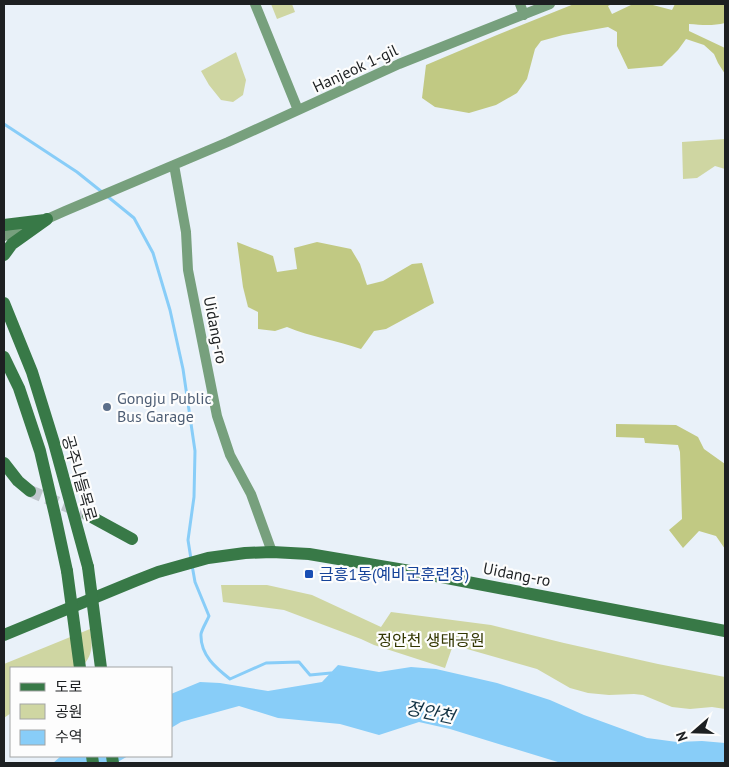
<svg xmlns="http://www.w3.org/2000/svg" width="729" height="767" font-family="'PT Sans','Noto Sans KR',sans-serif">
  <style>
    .green { fill: #cfd6a2 }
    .forest { fill: #c1c983 }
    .water { fill: #88cdf8 }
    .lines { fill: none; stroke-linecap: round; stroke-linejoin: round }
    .stream { stroke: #88cdf8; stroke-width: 3 }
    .secondary-tunnel { stroke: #c0c7ce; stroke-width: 12; stroke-dasharray: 12 6; stroke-linecap: butt }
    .minor { stroke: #77a07d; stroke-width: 10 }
    .secondary { stroke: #387947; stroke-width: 12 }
    .secondary-bridge { stroke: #387947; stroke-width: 12 }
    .service-dot { fill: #5c6f8a; stroke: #fdfdfd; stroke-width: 2 }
    .transit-dot { fill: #1a4fb4; stroke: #fdfdfd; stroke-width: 2 }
    .labels { text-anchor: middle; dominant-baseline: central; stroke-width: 4.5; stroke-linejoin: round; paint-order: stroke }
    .street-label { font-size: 16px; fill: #1d2022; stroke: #fdfdfd }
    .service-label { font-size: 16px; fill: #4e5e75; stroke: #fdfdfd; text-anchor: start }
    .transit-label { font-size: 16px; fill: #164399; stroke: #fdfdfd; text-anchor: start }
    .park-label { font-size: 16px; fill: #323600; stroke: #fdfdfd }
    .water-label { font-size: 18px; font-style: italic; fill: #123243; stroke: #fdfdfd }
  </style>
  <rect width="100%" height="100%" fill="#e9f1f9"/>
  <path class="green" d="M271 4H292L295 12 277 19Z
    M236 52 246 80 243 95 233 102 221 100 209 85 201 71Z
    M725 139V169L715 166 697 178 683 179 682 142Z
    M221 585H267L312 595 381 627 391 612 491 625 564 643 658 664 725 677V709L712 707 690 709 672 707 643 695 634 694 609 695 588 693 570 688 537 669 453 645 445 668 374 645 361 639 284 610 223 602Z
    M90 629C93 645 93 657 80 668H11V713L4 718V664Z"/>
  <path class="forest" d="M574 4H612L608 6 612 14 633 4H649L672 10 675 4H725V23C713 26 702 25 689 24V31L725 48V74L718 63 714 54 704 45 686 39 678 50 662 66 628 69 617 46V32L608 27 563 35 541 41 535 49 527 79 517 93 496 105 469 113 435 107 422 98 426 65 497 35Z
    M237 242 273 256 277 272 297 269 294 248 317 242 351 249 360 264 367 285 383 281 412 264 422 263 434 303 386 329 374 331 361 349C336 340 311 337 287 327L275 331 258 329V312L248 307 243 287Z
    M616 424 676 425 698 437 704 449 725 464V549L716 536 699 531 683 548 669 530 682 519 680 452 678 445 645 443 644 438 616 437Z"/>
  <path class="water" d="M338 665 379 672 411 667 436 669 497 683 550 700 584 715 647 738 677 742 702 741 725 743V763H561L450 729 419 722 379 735 340 724 278 718 239 706 181 722 171 728V694L200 682 220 683 268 691 322 682Z
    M61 756H128L116 763H53Z"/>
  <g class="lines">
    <path class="stream" d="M4 124 77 172 102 192
      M107 196 134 218 153 253 170 310 183 369 195 451 194 497 188 540 191 559
      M192 565 195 582 209 616C207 621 202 629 201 634 200 655 216 668 230 679L266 663 299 662 310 675 331 673 334 674"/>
    <path class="secondary-tunnel" d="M30 491 88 515"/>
    <path class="minor" d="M255 4 298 110
      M520 4 524 15
      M174 165 186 232 188 270 217 416 230 455 251 494 272 552
      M4 236 47 219 65 211 228 142 399 64 550 4"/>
    <path class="secondary" d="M4 225 45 220
      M4 255 12 244 47 219
      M4 303 32 372 54 443 88 567
      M4 357 19 388 40 451 55 515 67 571
      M4 463 18 481 30 491
      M88 515 132 539
      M4 635 135 581 158 572 208 558 245 553 272 552 309 554 410 571 725 631
      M92 756 93 763
      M112 756 113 763"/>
    <path class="secondary-bridge" d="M88 567 101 668
      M67 571 80 668"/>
  </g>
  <circle class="service-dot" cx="107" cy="407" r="5"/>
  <rect class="transit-dot" x="304" y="569" width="10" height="10" rx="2.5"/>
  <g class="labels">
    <g class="street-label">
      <text transform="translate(355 68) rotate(-25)">Hanjeok 1-gil</text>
      <text transform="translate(216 330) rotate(79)">Uidang-ro</text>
      <text transform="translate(80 478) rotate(74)">공주나들목로</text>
      <text transform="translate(517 574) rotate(11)">Uidang-ro</text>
    </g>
    <g class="service-label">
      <text x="117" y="398">Gongju Public<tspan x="117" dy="18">Bus Garage</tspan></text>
    </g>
    <g class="transit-label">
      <text x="319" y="574">금흥1동(예비군훈련장)</text>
    </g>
    <g class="park-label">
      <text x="431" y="640">정안천 생태공원</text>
    </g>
    <g class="water-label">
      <text transform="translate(430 712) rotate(12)">정안천</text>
    </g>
  </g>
  <rect width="729" height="767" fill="none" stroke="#1d2022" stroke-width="10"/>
  <rect x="10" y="667" width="162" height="90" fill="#fdfdfd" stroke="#a3a5a5"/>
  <rect x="20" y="683" width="25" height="8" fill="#387947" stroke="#a3a5a5"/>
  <text x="55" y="692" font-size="15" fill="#1d2022">도로</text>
  <rect x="20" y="704" width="25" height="15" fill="#cfd6a2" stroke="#a3a5a5"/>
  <text x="55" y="717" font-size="15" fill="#1d2022">공원</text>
  <rect x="20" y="730" width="25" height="15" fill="#88cdf8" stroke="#a3a5a5"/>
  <text x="55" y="742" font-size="15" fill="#1d2022">수역</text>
  <g transform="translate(694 732) rotate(250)" stroke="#fdfdfd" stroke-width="4" paint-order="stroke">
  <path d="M0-4L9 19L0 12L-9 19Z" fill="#1d2022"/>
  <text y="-8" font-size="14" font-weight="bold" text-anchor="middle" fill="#1d2022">N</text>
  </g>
</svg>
